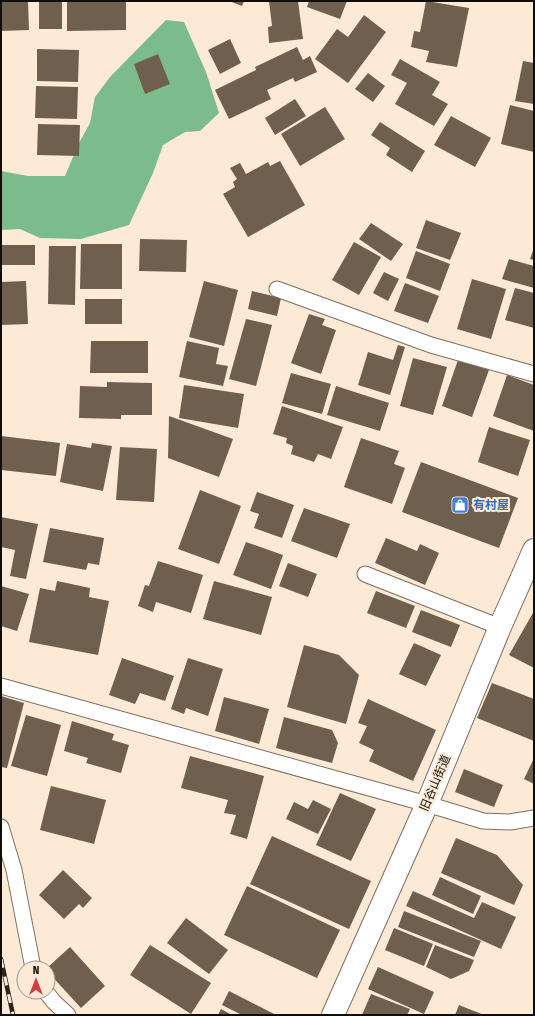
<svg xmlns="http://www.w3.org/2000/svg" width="535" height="1016" font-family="'Fira Sans Condensed','Noto Sans JP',sans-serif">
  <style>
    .forest { fill: #7cbc8a }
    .building { fill: #6f5f4f }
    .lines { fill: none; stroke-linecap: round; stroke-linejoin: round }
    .service-casing { stroke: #7d6e5d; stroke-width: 17 }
    .minor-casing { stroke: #7d6e5d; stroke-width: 24 }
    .service { stroke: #fff; stroke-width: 15 }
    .minor { stroke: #fff; stroke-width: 22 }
    .rail-casing { stroke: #2a231c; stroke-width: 4.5 }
    .rail { stroke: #fcead7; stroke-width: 3; stroke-dasharray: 9; stroke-linecap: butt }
    .labels { text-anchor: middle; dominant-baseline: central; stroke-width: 4; stroke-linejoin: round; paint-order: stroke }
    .shop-label { font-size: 12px; font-weight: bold; fill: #366cbe; stroke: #fcead7; text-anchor: start }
    .street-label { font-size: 12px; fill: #120c06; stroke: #fcead7 }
  </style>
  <rect width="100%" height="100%" fill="#fcead7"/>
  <path class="forest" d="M166 20 184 22 206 72 219 113 200 131 185 132 163 145 153 173 129 225 81 239 40 238 20 229 1 230V171L28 176H65L79 143 90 123 95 97 110 77Z"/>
  <path class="building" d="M1 1H28L29 30 1 31Z
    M39 1H62V29H39Z
    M67 1H126V30L67 31Z
    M229 1H244L242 6Z
    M269 1H298L303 39 269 43 268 27 272 26Z
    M309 1H347L340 19 307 7Z
    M426 1 469 8 457 67 426 62 429 51 411 47 414 31 420 32Z
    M364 15 386 32 348 83 315 59 337 29 348 37Z
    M230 39 241 63 220 74 208 50Z
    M297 47 303 60 310 56 317 72 295 82 293 78 267 90 271 99 229 119 215 90 256 70 255 67Z
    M37 49 79 50 78 82 37 81Z
    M158 54 170 84 145 94 134 64Z
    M400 59 440 82 432 95 448 104 434 126 395 104 407 83 391 75Z
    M523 61 534 63V104L515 101Z
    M368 73 385 86 373 102 355 89Z
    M36 86 78 87 77 119 35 118Z
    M295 99 306 116 275 135 265 118Z
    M510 105 534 111V152L501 144Z
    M325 107 345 139 300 166 281 134Z
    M451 116 491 138 475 167 434 145Z
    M380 122 425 151 412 172 386 155 390 148 371 135Z
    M38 124 80 125 79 156 37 155Z
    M280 161 305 205 248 237 223 194 235 187 233 182 237 179 230 168 240 163 246 174 268 162 270 166Z
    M426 220 461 233 450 260 416 248Z
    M371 223 403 244 391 261 359 239Z
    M140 239 187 240 186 272 139 271Z
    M354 242 381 257 359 295 332 280Z
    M81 244H122V289H80Z
    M1 245H35V265H1Z
    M49 246H76L75 305 48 304Z
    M534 248V260L530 259Z
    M416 251 450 264 440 291 406 278Z
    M509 259 534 266V288L502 279Z
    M384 272 399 279 388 301 373 293Z
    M472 279 506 289 491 339 457 329Z
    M26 281 28 324 1 325V282Z
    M204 281 238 290 224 346 189 337Z
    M405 283 439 296 428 323 394 311Z
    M515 288 534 293V328L505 320Z
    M252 291 281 298 277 316 248 309Z
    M85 299H122V324H85Z
    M309 314 325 319 322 325 336 330 321 374 291 363Z
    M246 319 272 325 256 386 229 379Z
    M91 341H148V373H90Z
    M187 341 219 348 216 364 228 366 223 386 179 377Z
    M398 345 405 347 390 395 358 385 368 352 393 360Z
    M413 358 447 367 433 415 400 406Z
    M458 360 489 370 472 417 442 406Z
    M291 373 331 384 322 414 282 403Z
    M507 375 534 385V431L493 416Z
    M107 382 152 383V415H121V419L79 418 80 386 107 387Z
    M184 385 244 394 238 428 179 418Z
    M336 386 389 403 380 431 327 415Z
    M282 406 343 427 331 459 318 454 314 462 291 454 293 446 286 443 287 438 273 434Z
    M169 416 233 439 219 477 168 458Z
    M489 427 530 440 518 476 478 462Z
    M1 436 60 443 56 476 1 470Z
    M361 438 399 451 394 464 405 468 392 504 344 487Z
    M92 443 112 446 103 491 60 482 67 444 91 448Z
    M120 447 157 449 154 502 116 500Z
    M421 462 518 498 499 548 402 512Z
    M200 490 241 506 219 564 178 549Z
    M257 492 294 505 282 538 254 528 259 514 250 511Z
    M304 508 350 524 337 558 291 541Z
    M1 517 38 524 26 579 10 576 15 550 1 547Z
    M50 528 104 538 99 565 88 563 86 570 43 562Z
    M386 538 417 551 420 544 439 553 425 585 375 563Z
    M246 542 283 555 271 589 233 575Z
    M158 561 203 575 191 613 156 602 153 612 138 606 145 585 149 586Z
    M288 563 317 574 308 597 279 586Z
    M57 581 90 588 89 597 109 601 98 655 29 642 40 588 55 591Z
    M214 581 272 597 261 635 203 619Z
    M1 586 29 594 17 631 1 626Z
    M376 591 415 606 406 628 367 613Z
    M421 610 460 625 451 647 412 632Z
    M534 611V668L509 655Z
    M414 643 441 655 426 686 399 674Z
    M304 645 339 655 359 675 346 724 287 707Z
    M122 658 174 676 165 701 140 693 135 704 109 695Z
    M188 658 223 669 208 716 186 708 184 714 171 709Z
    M492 683 534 699V741L477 718Z
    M1 696 24 703 7 768 1 767Z
    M224 697 269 709 259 744 215 731Z
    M368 699 436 730 413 781 369 761 374 750 359 743 367 726 358 723Z
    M26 715 61 725 47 776 11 766Z
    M284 717 332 730 338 743 332 763 276 748Z
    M72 721 114 734 112 740 129 745 121 773 86 763 88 758 64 751Z
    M190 756 264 776 247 839 230 834 236 815 224 813 228 800 181 788Z
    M534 758V784L524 779Z
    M464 769 503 785 494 807 455 792Z
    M51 786 106 800 94 844 40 830Z
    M340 793 376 809 351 861 316 845Z
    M313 800 331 809 318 834 286 819 294 802 308 809Z
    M272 836 371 881 349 929 250 884Z
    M456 838 497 855 523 885 514 905 441 873Z
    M63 870 92 898 83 908 79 904 64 919 39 895Z
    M440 877 481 896 473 914 432 895Z
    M247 886 340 930 317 978 224 935Z
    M413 891 474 918 482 902 516 917 501 949 406 906Z
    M404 911 481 941 474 957 398 927Z
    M186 918 228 950 209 974 167 943Z
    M394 928 433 944 424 966 385 950Z
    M150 945 211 983 191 1014 130 975Z
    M435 945 474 960 469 971 451 979 426 967Z
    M70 947 105 986 81 1008 48 972V967Z
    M378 967 434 992 424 1014 368 989Z
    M229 991 276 1015H242L222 1005Z
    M371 994 410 1009 407 1015H362Z
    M459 1005 484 1015H455Z
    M221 1009 232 1015H218Z"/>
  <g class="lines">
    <g class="service-casing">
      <path id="service" d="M277 289 431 345 534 374
        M365 574 500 627
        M1 686 427 804 483 821 510 822 534 818
        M1 827 14 870 33 968
        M46 992 54 1002 68 1015"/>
    </g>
    <g class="minor-casing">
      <path id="minor" d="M333 1015 427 804 500 627 534 550"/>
    </g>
    <use href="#service" class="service"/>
    <use href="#minor" class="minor"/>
    <g class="rail-casing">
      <path id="rail" d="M1 959 13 1015"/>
    </g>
    <use href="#rail" class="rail"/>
  </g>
  <defs>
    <g id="shop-square" transform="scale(0.9)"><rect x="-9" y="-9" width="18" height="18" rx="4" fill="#3f7fe0" stroke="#fcead7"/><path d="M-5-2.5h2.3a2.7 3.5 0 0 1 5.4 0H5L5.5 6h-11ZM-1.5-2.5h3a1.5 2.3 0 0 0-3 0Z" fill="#fff"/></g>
  </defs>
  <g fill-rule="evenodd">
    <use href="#shop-square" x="460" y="505"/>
  </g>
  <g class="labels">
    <g class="shop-label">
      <text x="473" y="505">有村屋</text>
    </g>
    <g class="street-label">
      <text transform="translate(435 783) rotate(-67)">旧谷山街道</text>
    </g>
  </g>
  <rect width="535" height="1016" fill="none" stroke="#120c06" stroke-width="4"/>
  <g transform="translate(36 980)"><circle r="19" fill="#fcead7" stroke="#9e9183"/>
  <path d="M0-3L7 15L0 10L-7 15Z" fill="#ce3e44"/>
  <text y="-6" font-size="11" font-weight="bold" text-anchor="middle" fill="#120c06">N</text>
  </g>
</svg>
